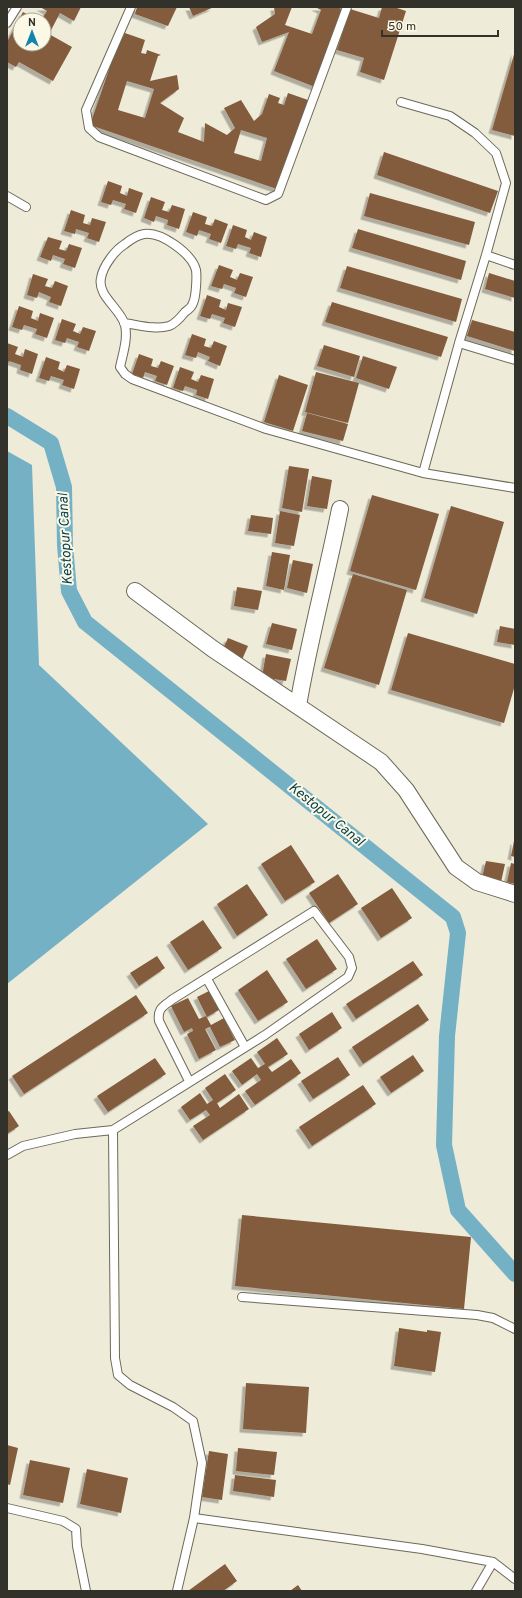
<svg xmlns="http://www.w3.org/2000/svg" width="522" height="1598" font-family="Overpass,sans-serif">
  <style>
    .water { fill: #74b1c4 }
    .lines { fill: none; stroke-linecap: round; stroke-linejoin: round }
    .canal { stroke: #74b1c4; stroke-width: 16 }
    .building { fill: #825c3c; fill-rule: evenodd; filter: url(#shadow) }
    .lane-casing { stroke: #6c6959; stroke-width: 10 }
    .street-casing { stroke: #6c6959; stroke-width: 18 }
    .lane { stroke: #fff; stroke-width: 8 }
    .street { stroke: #fff; stroke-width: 16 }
    .labels { text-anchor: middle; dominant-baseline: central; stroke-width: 4; stroke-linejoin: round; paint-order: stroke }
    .water-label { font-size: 14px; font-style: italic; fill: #043e4c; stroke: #fbf8e6 }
  </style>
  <defs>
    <filter id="shadow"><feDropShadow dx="-3.5" dy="3.5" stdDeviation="0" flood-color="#0004"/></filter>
  </defs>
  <rect width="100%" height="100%" fill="#eeebd9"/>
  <path class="water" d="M7 451 32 465 39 665 208 824 7 984Z"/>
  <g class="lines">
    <path class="canal" d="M7 416 51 443 64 487 65 545 69 591 85 622 453 917 458 933 447 1036 444 1145 458 1210 515 1274"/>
  </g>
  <path class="building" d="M40 7H81L74 21 60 13 49 34 72 47 53 81 19 62 16 67 7 62V42L23 12 37 20H20V44H44V20H41L47 11Z
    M137 7H177L168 26 135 14Z
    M189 7H214L193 16Z
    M274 7H292L285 25 312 34 321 10 315 7H337L342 9 315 87 274 71 289 32 262 42 256 27 275 14Z
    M382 7H394L406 11 384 80 360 72 364 58 337 50 350 9 379 18Z
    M122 32 145 40 141 53 146 54 147 50 161 55 158 56 150 81 177 75 179 89 160 103 184 118 178 132 204 142 205 123 227 135 235 128 224 108 241 100 254 121 262 114 269 94 280 98 278 103 284 105 288 93 308 100 277 189 90 125ZM127 81 154 89 145 118 118 110ZM241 130 267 138 261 161 234 153Z
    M515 51V136L492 130Z
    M384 152 498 191 490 213 377 175Z
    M108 181 122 186 120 193 127 196 129 188 143 193 136 213 124 209 126 204 113 200 111 205 101 202Z
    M370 193 475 222 469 245 364 216Z
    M151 197 165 202 162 210 169 212 172 205 185 209 179 229 167 225 168 220 156 216 154 222 144 218Z
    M71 210 85 215 83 223 90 225 92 218 106 222 99 242 87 238 89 233 76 229 75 234 64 231Z
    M193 212 207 217 205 224 212 226 215 219 228 224 221 243 209 239 211 234 199 230 197 236 186 232Z
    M233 225 247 230 245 237 251 240 254 232 267 237 261 257 249 253 251 248 238 244 236 249 226 246Z
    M358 229 466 261 461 280 352 248Z
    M48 237 62 241 59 249 66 251 69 244 82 248 75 268 63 264 65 259 53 255 51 261 40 257Z
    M219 265 233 270 230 277 237 280 240 273 253 277 246 297 234 293 236 288 224 284 222 289 211 286Z
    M347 266 462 299 456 322 340 288Z
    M489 273 515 281V298L485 289Z
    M33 274 48 279 45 286 52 288 55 281 68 286 61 306 49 302 51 297 39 292 37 298 27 295Z
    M207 295 221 300 219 307 226 310 228 303 242 307 235 327 223 323 225 318 212 314 210 319 200 316Z
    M332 302 448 337 441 357 325 322Z
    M19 306 33 311 31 318 38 321 40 313 54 318 47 338 35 334 37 329 24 325 22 330 12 327Z
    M62 319 76 324 73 331 80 334 83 327 96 331 89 351 77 347 79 342 67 338 65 343 55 340Z
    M472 320 515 332V351L467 336Z
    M192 334 206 339 204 346 211 348 214 341 227 346 220 366 208 361 210 357 198 352 196 358 185 355Z
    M7 343 18 347 15 354 23 357 25 349 38 354 32 374 20 370 21 365 9 361 7 365Z
    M324 345 360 356 354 377 317 366Z
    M139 354 153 359 151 366 158 368 161 361 174 366 167 385 155 381 157 376 145 372 143 378 132 374Z
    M363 356 397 367 389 389 356 378Z
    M46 357 60 362 58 369 64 372 67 365 80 369 74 389 62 385 64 380 51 376 49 381 39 378Z
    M180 367 194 372 191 379 198 382 201 375 214 379 208 399 196 395 197 390 185 386 183 391 173 388Z
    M316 372 359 383 348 423 305 412Z
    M279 375 308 385 293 431 264 422Z
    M307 413 348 424 343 441 302 431Z
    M289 466 309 469 302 512 282 508Z
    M312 476 332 480 327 509 307 506Z
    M372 495 439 514 416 590 350 571Z
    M451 506 504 522 477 614 424 598Z
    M280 511 300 515 294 546 275 543Z
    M251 515 273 518 271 534 248 531Z
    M272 552 290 555 284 590 266 586Z
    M293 560 313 564 307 593 287 588Z
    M353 574 407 590 379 685 324 668Z
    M237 587 262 591 258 610 234 606Z
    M272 623 297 629 292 650 266 644Z
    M500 626 515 629V645L497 642Z
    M408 633 515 664V685L504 723 391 690Z
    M228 638 248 646 241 662 221 653Z
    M266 654 291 659 286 681 262 677Z
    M514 841H515V857L511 856Z
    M291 845 315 882 285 901 261 864Z
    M486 861 505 864 501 882 482 878Z
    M511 863 515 864V884L507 882Z
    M338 874 358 904 329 923 309 893Z
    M247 884 268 915 237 936 217 904Z
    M392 888 412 918 381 938 361 908Z
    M203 920 222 948 188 970 170 942Z
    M317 939 337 969 306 989 286 959Z
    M157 956 165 968 139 986 130 973Z
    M413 961 423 975 356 1019 346 1004Z
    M267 970 288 1002 258 1021 238 990Z
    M209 991 219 1010 207 1017 197 997Z
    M136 995 148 1013 24 1094 12 1076Z
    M188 998 199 1019 206 1016 211 1025 224 1018 235 1040 220 1047 210 1027 205 1029 216 1050 199 1059 187 1034 193 1031 192 1028 184 1032 171 1006Z
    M418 1004 429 1020 363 1064 352 1047Z
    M332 1012 342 1028 309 1050 299 1034Z
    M277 1038 288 1054 268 1067 272 1072 291 1059 301 1073 255 1105 245 1091 261 1080 257 1074 242 1085 232 1071 251 1058 258 1068 265 1064 257 1052Z
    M413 1055 424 1071 391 1093 380 1077Z
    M338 1057 350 1075 313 1099 301 1081Z
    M155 1058 166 1074 108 1112 97 1096Z
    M225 1074 236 1090 217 1103 220 1108 239 1094 249 1109 203 1140 193 1126 210 1115 206 1110 190 1120 181 1107 200 1093 207 1104 213 1100 205 1088Z
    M363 1085 376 1104 312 1146 299 1127Z
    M9 1111 19 1126 7 1134V1112Z
    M242 1215 471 1237 464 1309 235 1286Z
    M399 1328 427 1332V1330L441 1332 435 1372 394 1366Z
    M246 1383 309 1387 306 1433 243 1429Z
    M7 1445 18 1448 10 1485 7 1484Z
    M238 1448 277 1452 274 1475 236 1471Z
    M209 1451 228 1454 222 1500 202 1497Z
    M30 1460 70 1468 63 1503 23 1495Z
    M87 1469 128 1478 121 1513 80 1504Z
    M235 1475 276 1480 274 1497 233 1491Z
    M225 1564 237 1581 223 1591H188Z
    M298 1585 302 1591H290Z"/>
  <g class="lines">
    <g class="lane-casing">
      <path id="lane" d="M131 7 86 110 89 128 99 137 266 200 278 194 347 7
        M7 23 17 7
        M401 102 450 116 475 133 496 153 506 183 486 255 459 343 423 473
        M7 196 26 207
        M486 255 515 265
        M124 323C139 325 155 330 169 326 175 324 181 317 185 312 188 310 192 307 193 303 196 297 197 277 196 270 192 254 161 231 144 234 137 235 130 240 125 244 115 250 103 266 101 278 97 296 120 308 125 325 128 339 123 353 120 367L125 374 132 379 266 429 423 473 515 488
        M459 343 515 360
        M207 979 245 1047
        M113 1130 115 1358 118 1375 130 1385 173 1407 193 1421 202 1463 194 1518 177 1591
        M7 1155 23 1146 75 1134 113 1130 265 1035 348 977 352 968 349 957 314 911 173 999C164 1006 157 1008 159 1021L189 1081
        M242 1297 477 1315 493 1318 515 1329
        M7 1508 63 1521 76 1529 77 1546 86 1591
        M194 1518 422 1549 493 1562 515 1579
        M476 1591 493 1562"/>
    </g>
    <g class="street-casing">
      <path id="street" d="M135 591 213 649 381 762 406 790 456 867 477 882 515 894
        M298 706C309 640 327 575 340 509"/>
    </g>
    <use href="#lane" class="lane"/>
    <use href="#street" class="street"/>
  </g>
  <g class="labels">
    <g class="water-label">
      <text transform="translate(66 539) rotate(-93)">Kestopur Canal</text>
      <text transform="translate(326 815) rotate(39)">Kestopur Canal</text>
    </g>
  </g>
  <rect width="522" height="1598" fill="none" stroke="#32312a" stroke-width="16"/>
  <g transform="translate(32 32)"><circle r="19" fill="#fbf8e6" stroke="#aba89b"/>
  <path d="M0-3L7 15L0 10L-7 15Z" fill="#1185ab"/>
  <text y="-6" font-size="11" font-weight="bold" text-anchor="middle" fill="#32312a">N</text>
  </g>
  <path d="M382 30v6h116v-6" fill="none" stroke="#32312a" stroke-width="2"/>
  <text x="388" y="30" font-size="12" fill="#32312a" stroke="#fbf8e6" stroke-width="3" paint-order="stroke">50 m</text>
</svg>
